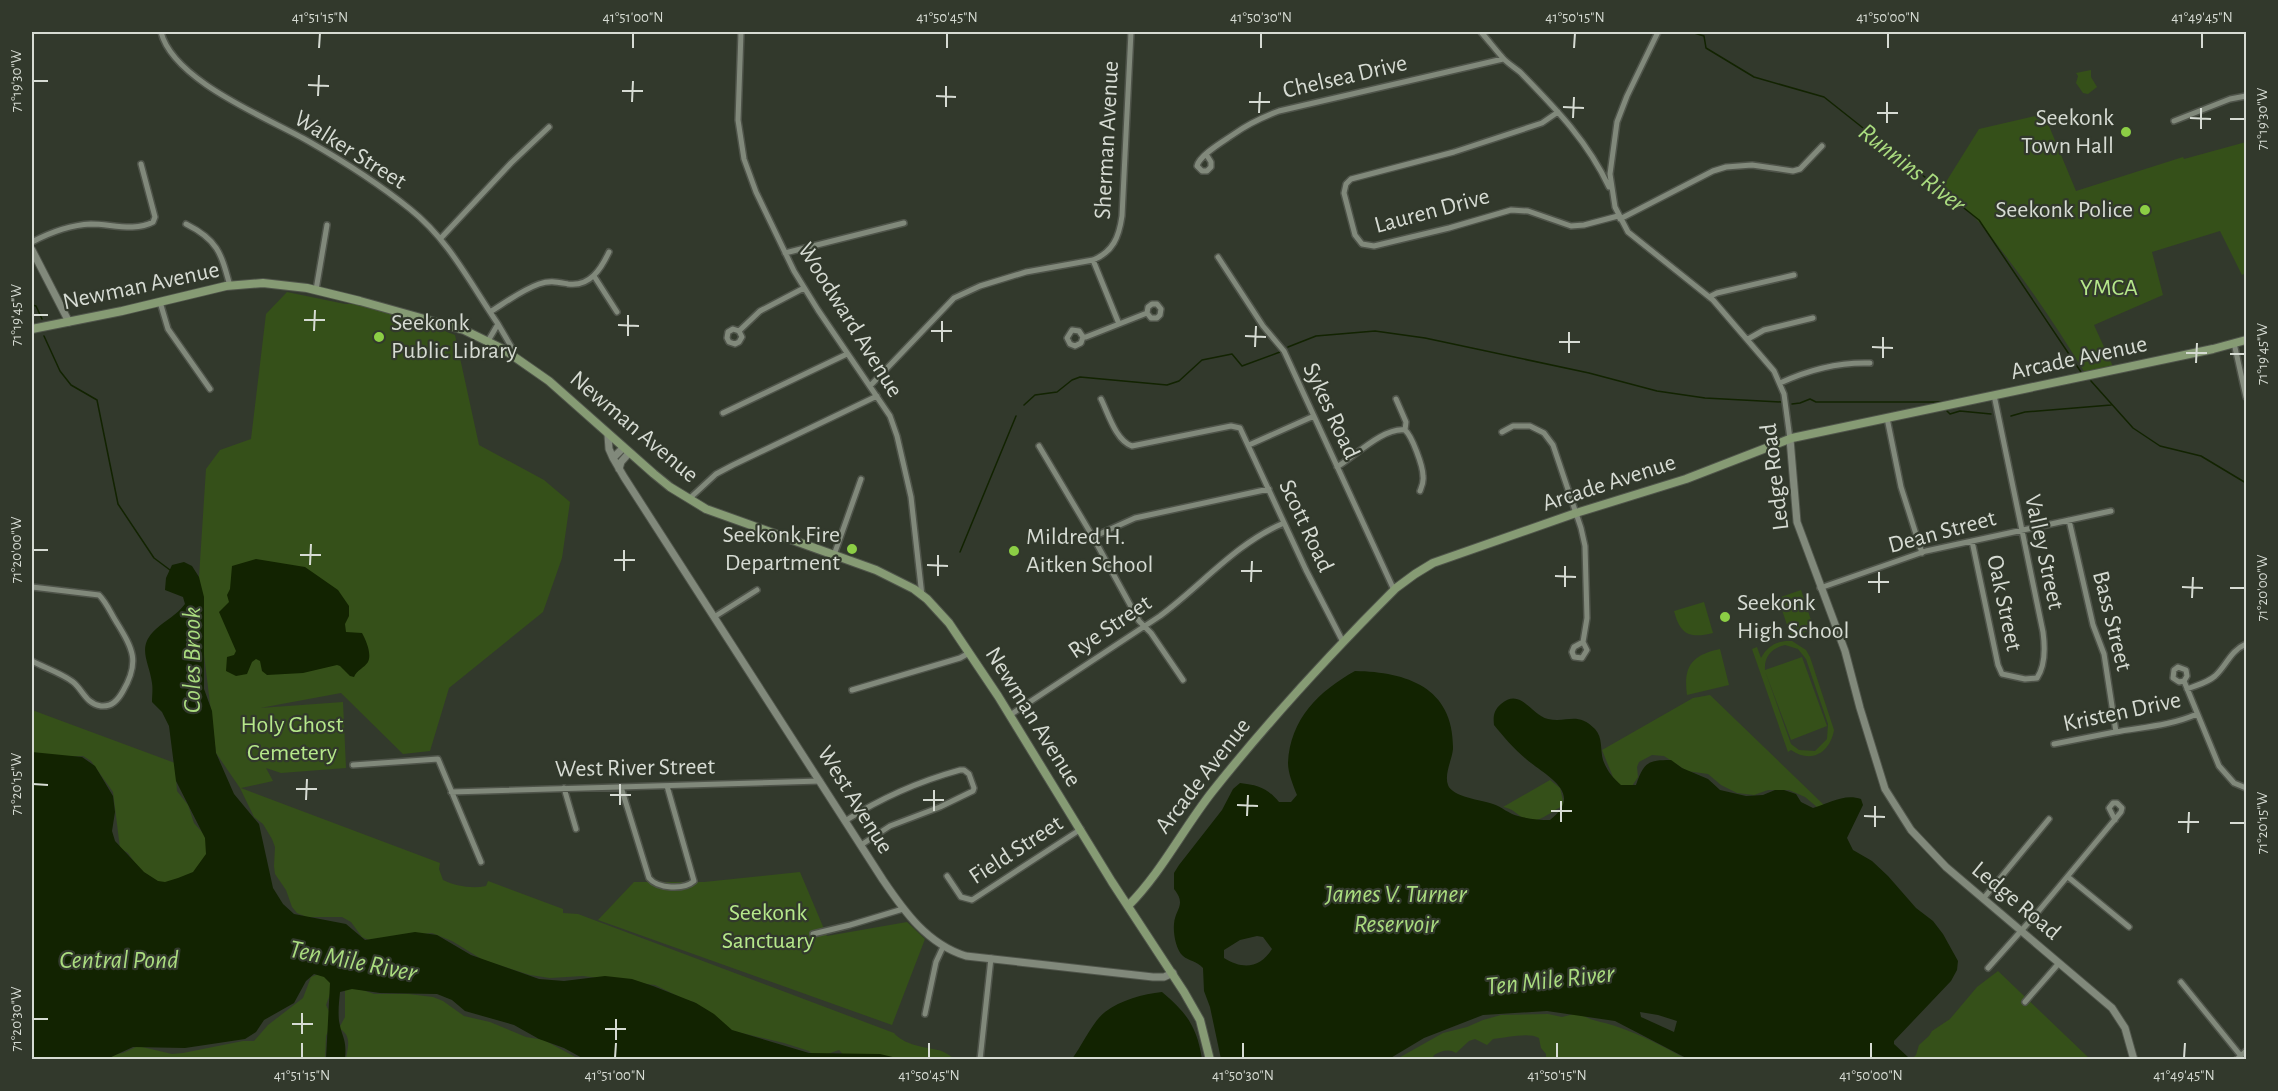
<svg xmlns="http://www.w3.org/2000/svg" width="2278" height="1091" font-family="'Alegreya Sans',sans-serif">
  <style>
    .green { fill: #355019; fill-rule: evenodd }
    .water { fill: #122301; fill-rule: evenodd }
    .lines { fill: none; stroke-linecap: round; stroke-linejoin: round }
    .stream { stroke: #122301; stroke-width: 1.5 }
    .minor-casing { stroke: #4f544a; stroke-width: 8 }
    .tertiary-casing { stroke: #4f544a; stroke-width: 9 }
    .secondary-casing { stroke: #4f544a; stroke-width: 10 }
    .minor { stroke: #81897b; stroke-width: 5 }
    .tertiary { stroke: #81897b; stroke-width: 7 }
    .secondary { stroke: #869b74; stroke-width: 8 }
    .ticks { fill: none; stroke: #d6dbd3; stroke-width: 2 }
    .poi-dot { fill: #8cce45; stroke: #32392c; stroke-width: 2 }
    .labels { text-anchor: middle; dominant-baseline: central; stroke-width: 4.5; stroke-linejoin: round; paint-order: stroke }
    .street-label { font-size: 24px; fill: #d6dbd3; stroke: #32392c }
    .poi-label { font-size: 24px; fill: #d6dbd3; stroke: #32392c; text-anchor: end }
    .park-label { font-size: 24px; fill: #b6e88b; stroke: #32392c }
    .water-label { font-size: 26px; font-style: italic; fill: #aadc7f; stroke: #32392c }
    .neatline { fill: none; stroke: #d6dbd3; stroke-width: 2 }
    .ticks-label { font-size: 15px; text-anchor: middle; fill: #d6dbd3 }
  </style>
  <rect width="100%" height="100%" fill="#32392c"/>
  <path class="green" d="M2091 70V77L2097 87 2088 94 2083 93 2076 83 2078 76 2076 73Z
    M2044 114 2076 191 2183 157 2184 159 2246 142V273L2242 275 2220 231 2152 252 2163 295 2094 325 2115 371 2088 378C2063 337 2037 297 2008 259 1988 232 1970 207 1941 190L1979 129Z
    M287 292 345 304H375L455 335 479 445 544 480 570 502 562 558 543 612 449 688 430 751 403 754 341 693 260 708 343 702 346 768 281 773 266 768 273 781 241 788 440 863 439 869 443 880C455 886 472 889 486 886L488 881 563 909V913L578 914 894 1033C904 1045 924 1047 938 1050 944 1051 950 1056 955 1059H847L839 1050 816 1058 809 1051 784 1043 729 1030 694 1002 686 1000 655 985 583 976 550 978 530 975 483 960 452 941 432 933 369 940 362 937 351 922 342 917H307L297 913 292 907 286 890 275 874 274 866 275 847 272 839 263 824 254 817 240 788 216 753 203 646 199 577 206 469 220 450 251 439 266 314Z
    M1801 590 1814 629 1791 637 1778 598Z
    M1704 602 1713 633C1689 639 1680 634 1674 611Z
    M1792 641 1806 650 1810 657 1834 730C1830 753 1811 764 1791 750L1788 752 1752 649 1757 647 1761 658C1768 645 1778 640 1792 641ZM1785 645 1798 649 1806 659 1828 724 1827 739 1815 751 1799 750 1791 744 1765 671 1791 740 1827 726 1802 657 1765 670C1764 656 1772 648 1785 645Z
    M1720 649 1729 685 1687 695C1683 666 1692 655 1720 649Z
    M1710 695 1825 806 1817 807 1805 797 1789 790H1768L1754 795 1737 793 1721 785 1708 774 1687 771 1664 756 1652 755 1639 762 1637 767 1638 777 1632 786 1622 787 1613 777 1602 750 1693 698Z
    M32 710 175 763 177 791 188 805 194 823 207 838 211 853 196 875 161 884 140 870 128 853 120 848 113 792 91 761 83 756 53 758 32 755Z
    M1550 780 1560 788 1564 805C1549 812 1537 828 1520 816 1514 811 1510 808 1503 807Z
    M800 872 827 936 907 922 925 939 892 1025 598 920 634 882H704Z
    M1998 971 2090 1059 1917 1060 1913 1058 1916 1055 1919 1045 1929 1036 1932 1031 1950 1019 1977 987Z
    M319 974 329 978 332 989 326 1005 333 1020 326 1036 325 1059 100 1060 106 1056 123 1053 138 1046 172 1054 183 1053 243 1041H254L268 1025 303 998 311 977Z
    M345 988H357L374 994H408L433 997 443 1001 464 1016 490 1022 526 1037 544 1040 579 1059H346C348 1046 352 1036 339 1028L345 1017Z
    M1578 1013C1590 1021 1605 1022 1618 1027 1642 1035 1664 1047 1686 1059H1546V1054L1541 1048 1539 1038C1528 1032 1506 1038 1493 1039L1487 1045 1475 1039 1469 1041 1456 1053C1449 1048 1441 1051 1434 1055L1432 1059 1395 1060 1443 1033 1467 1027 1483 1020 1501 1015 1548 1014 1562 1017Z"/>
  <path class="water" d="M256 559 305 567 338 590 349 606V616L345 624 346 632 362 633C366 640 372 654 368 662 364 668 357 670 354 677L350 676 340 666 337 665 303 673 267 675 262 671 260 661 256 659 252 662 247 674 236 676 226 671 227 657 234 655 236 651 219 612 229 602 227 595 230 589 232 566Z
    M184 562 192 566 199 577 204 597V689L212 711 216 753 234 794 259 824 273 888 283 904 294 914 346 924 365 940 415 932 437 935 471 955 539 979 564 981 605 976 632 979 653 986 696 1003 714 1014 732 1030 809 1053 880 1054 901 1059H584L564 1048 539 1039 514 1025 465 1011 452 1000 437 994 380 993 352 989 340 992C339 1002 338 1011 339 1021 342 1038 347 1039 345 1059H326L330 983 324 977 314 974 306 981 294 1003 264 1020 256 1032 245 1039 185 1048 133 1047 107 1059H32V752L82 757 95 766 113 796 115 812 112 831 115 841 144 872 158 881 165 882 178 878 193 872 206 854 205 838 176 781 169 726 162 712 152 702C152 696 153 689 152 683 149 661 136 647 156 629 166 620 177 615 185 604L183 597 165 590 166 578 172 565Z
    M1355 671C1408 672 1454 688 1453 749 1452 760 1444 774 1448 785 1452 797 1482 800 1493 804 1502 807 1509 814 1518 816 1529 819 1539 820 1550 820 1585 793 1546 776 1526 759 1514 749 1503 736 1494 725 1493 716 1494 710 1501 704 1521 687 1531 715 1548 719 1568 723 1577 711 1595 729 1603 738 1600 749 1603 760 1607 771 1613 778 1621 785H1636C1644 762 1648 760 1671 760L1682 768 1708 779 1720 790 1746 796 1763 795 1775 790H1784L1796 794 1801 802 1813 808C1829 803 1845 793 1861 799L1863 805 1847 838 1853 850 1872 861 1888 876 1916 908 1933 921 1943 934 1958 961 1957 970 1951 981 1894 1041V1044L1908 1057 1917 1059H1688L1615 1021 1547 1011 1483 1015 1424 1038 1389 1059H1221L1210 1007 1204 991 1203 968C1197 961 1189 961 1183 956 1176 950 1173 933 1174 924 1175 909 1187 905 1174 889V873L1179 865 1222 810 1233 789 1240 783C1258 785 1267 788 1279 802H1291L1297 795C1293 785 1288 773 1288 763 1290 719 1319 691 1355 671ZM1257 936 1263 937 1272 949C1260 968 1243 970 1224 958V950L1240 940ZM1640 1012 1658 1015 1677 1021 1674 1032 1641 1017Z
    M1162 992C1187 1013 1197 1027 1202 1059H1072C1081 1047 1093 1021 1105 1012 1121 1000 1143 994 1162 992Z"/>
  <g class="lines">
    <path class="stream" d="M1691 32 1704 36 1706 48 1754 77 1824 97 1979 220 2081 372
      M32 305 36 306 42 319
      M44 336 60 371 71 385 97 400 118 504 154 558 170 570
      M1288 347 1316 336 1375 331 1425 338 1589 373 1657 391 1705 398 1781 402
      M2091 381 2133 428 2160 446 2201 456 2246 483
      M1792 404 1800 403 1810 399 1816 402H1943
      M1024 405 1035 395 1057 392 1072 380 1080 377 1167 385 1179 381 1202 360 1232 354 1242 366 1280 352
      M1947 411 1950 414 1960 411 1991 414
      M2011 416 2025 412 2111 405
      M960 552 1016 416"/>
    <g class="minor-casing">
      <path id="minor" d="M161 32C173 81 268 118 308 141 343 161 379 184 410 209 449 240 470 283 498 324L488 341
        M741 32 738 120 744 159 756 192 794 271 818 310 890 416 897 436 911 497 922 596
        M1481 32C1488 40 1495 49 1502 57 1507 63 1514 67 1520 72 1555 108 1587 140 1609 187
        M1658 32 1627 96 1617 122 1610 174 1615 207 1628 232 1713 300 1774 371 1784 394 1790 439
        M1558 112 1542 123 1454 152 1351 179 1346 184 1344 193 1355 235 1362 244 1374 246 1449 228 1511 210 1528 211 1571 226 1584 225 1618 216
        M2174 121 2230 99 2246 96
        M1206 154 1211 162V167L1207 171H1202L1197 166C1199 155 1224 141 1234 134 1248 124 1263 117 1279 111L1503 59
        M1620 219 1713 171 1726 167 1752 165 1793 171 1800 169 1822 146
        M186 224C218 240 221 253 230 286
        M441 238 511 163 549 127
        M32 242C49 233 71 225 91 224 111 224 135 232 153 222L155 217 141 164
        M785 253 904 223
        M1218 257 1263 326 1284 351 1394 590
        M1093 260 1119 324
        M594 276 617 312
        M316 290 327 225
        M1709 297 1717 293 1794 275
        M160 302 168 329 210 389
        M490 312C506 302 522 290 539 284 550 280 557 282 568 284 590 287 601 269 609 252
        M498 324 512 348 511 354
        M739 331 733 329 728 332 727 338 729 342 735 344 739 342 742 337 739 331 760 311 804 288
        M1083 337 1081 343 1075 346 1070 344 1067 338 1072 330 1079 331 1083 337H1086L1147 313 1148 307 1152 304H1157L1161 309 1160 315 1157 318H1151L1147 313
        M1748 339 1764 330 1813 318
        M2234 343 2246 397
        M1780 383C1808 370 1839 362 1870 363
        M870 386 954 298 980 286 1026 272 1093 260C1113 252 1119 237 1122 216L1131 32
        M1101 399C1108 413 1116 441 1132 446L1231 426 1240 428 1306 570 1343 642
        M1396 399 1406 422 1405 430C1412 436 1423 466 1423 476 1424 482 1422 486 1420 491
        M723 413 847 354
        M1887 418 1901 487 1922 553
        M1502 432 1513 426H1530L1544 433 1553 445 1581 528 1585 546 1587 618 1583 642 1587 650 1582 658 1574 657 1572 652 1574 647 1583 642
        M1249 445 1314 416
        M1039 446 1093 537 1139 621 1151 633 1183 680
        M1337 467C1355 456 1384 427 1405 430
        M689 499 716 474 733 465 877 396
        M2069 520 2093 625 2104 654 2116 732
        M1093 537 1135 518 1269 489
        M1972 541 1998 665 2002 674 2025 679 2037 678C2046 665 2045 647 2043 632L1994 395
        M834 555 861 479
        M32 587 99 595C107 603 111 614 117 623 133 649 140 662 123 691 118 700 112 707 101 706 86 704 83 690 73 682 63 674 43 667 32 661
        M1820 588 1926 551 2111 511
        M714 617 757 590
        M2184 681 2179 682 2173 678 2174 670 2178 667 2186 670 2187 676 2184 681 2219 766 2234 783 2246 788
        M2187 689C2197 685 2207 683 2215 676 2227 665 2230 651 2246 644
        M852 690 960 658 969 653
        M1010 715 1160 616C1202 585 1236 543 1284 523
        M2054 744C2074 740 2094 736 2115 732 2143 727 2170 726 2197 714
        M353 765 438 759 481 862
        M621 787 649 878C658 889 684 890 694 881L667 786
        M564 788 576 829
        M451 792 820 781
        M845 821C881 798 920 781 960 770H964L969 774 974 788 973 791 940 807 890 826 861 845
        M947 876 961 897 972 900 1081 829
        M2068 877 2129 927
        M1983 899 2049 819
        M813 934 850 925 903 909
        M1988 968 2037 913 2121 812 2122 808 2117 803H2113L2109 808 2115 820
        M2181 982 2241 1056
        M2025 1002 2059 963
        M925 1014 936 962 943 947
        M980 1060 991 958
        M2236 1060 2246 1051"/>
    </g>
    <g class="tertiary-casing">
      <path id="tertiary" d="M32 250 69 322
        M608 435 609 449 613 458
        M1790 439 1797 522 1845 651 1860 708 1885 789 1911 830 1946 867 2112 1008 2125 1028 2134 1060
        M623 448 613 458 624 477 883 880C904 911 927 944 966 956L1153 977H1164L1173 973
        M619 469 621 462 629 453"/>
    </g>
    <g class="secondary-casing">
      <path id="secondary" d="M32 329 122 311 226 286 263 283 307 288 360 301 464 330 503 349 549 381 654 474 670 487 706 509 876 570 914 589 927 599 949 623 998 696 1112 882 1184 992 1200 1020 1210 1060
        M1128 906C1161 873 1183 829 1212 792 1269 720 1331 653 1396 588L1415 574 1433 563 1576 513 1686 479 1792 438 2213 349 2246 340"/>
    </g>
    <use href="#minor" class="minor"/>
    <use href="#tertiary" class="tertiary"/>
    <use href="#secondary" class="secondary"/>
  </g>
  <path class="ticks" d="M319 48 320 33M633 48V33M947 48V33M1261 48V33M1574 48 1575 33M1888 48V33M2202 48V33M33 81H48M308 85 329 86M622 91H643M318 96 319 75M936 96 956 97M632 102 633 81M1249 102H1270M946 107V86M1563 107 1584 108M1259 113 1260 92M1877 113H1898M1573 118 1574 97M2190 118 2211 119M2230 119H2245M1887 123V102M2201 129V108M33 315H48M304 320H325M618 325 639 326M314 331 315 310M931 331H952M628 336V315M1245 336 1266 337M942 342V321M1559 342H1580M1255 347 1256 326M1872 347 1893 348M1569 353V332M2186 353H2207M2230 354H2245M1883 358V337M2196 363 2197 343M33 550H48M300 555H321M614 560H635M310 565 311 544M927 565 948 566M624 571V550M1241 571H1262M938 576V555M1555 576 1576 577M1251 582 1252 561M1868 582H1889M1565 587V566M2182 587 2203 588M2230 588H2245M1879 593V572M2192 598 2193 577M33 784 48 785M296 789H317M610 795H631M306 800 307 779M923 800H944M620 805V784M1237 805 1258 806M934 811V790M1551 811H1572M1247 816 1248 795M1864 816 1885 817M1561 822V801M2178 822H2199M2230 823H2245M1875 827V806M2188 833 2189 812M33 1019H48M292 1024H313M605 1029H626M302 1034V1013M616 1040V1019M302 1058V1043M615 1058 616 1043M929 1058V1043M1243 1058V1043M1557 1058V1043M1871 1058V1043M2184 1058 2185 1043"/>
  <g class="poi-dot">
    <circle cx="2126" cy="132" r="6"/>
    <circle cx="2145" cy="210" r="6"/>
    <circle cx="379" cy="337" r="6"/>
    <circle cx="852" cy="549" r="6"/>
    <circle cx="1014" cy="551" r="6"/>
    <circle cx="1725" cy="617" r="6"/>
  </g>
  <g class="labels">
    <g class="street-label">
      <text transform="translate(1345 77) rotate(-13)">Chelsea Drive</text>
      <text transform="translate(1107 140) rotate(-87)">Sherman Avenue</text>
      <text transform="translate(350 150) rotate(32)">Walker Street</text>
      <text transform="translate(1432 211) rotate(-15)">Lauren Drive</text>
      <text transform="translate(141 286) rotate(-12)">Newman Avenue</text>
      <text transform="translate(850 320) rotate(58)">Woodward Avenue</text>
      <text transform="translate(2079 358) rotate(-12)">Arcade Avenue</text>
      <text transform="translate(1331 411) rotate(65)">Sykes Road</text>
      <text transform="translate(634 427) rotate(40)">Newman Avenue</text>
      <text transform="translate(1775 477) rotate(-97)">Ledge Road</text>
      <text transform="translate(1609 483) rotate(-18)">Arcade Avenue</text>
      <text transform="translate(1306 526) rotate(65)">Scott Road</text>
      <text transform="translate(1942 532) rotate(-15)">Dean Street</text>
      <text transform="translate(2044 552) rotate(78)">Valley Street</text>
      <text transform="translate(2004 603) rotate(78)">Oak Street</text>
      <text transform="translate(2112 621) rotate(76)">Bass Street</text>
      <text transform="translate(1110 627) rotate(-34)">Rye Street</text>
      <text transform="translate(2122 712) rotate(-12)">Kristen Drive</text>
      <text transform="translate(1033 717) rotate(58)">Newman Avenue</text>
      <text transform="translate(635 768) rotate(-1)">West River Street</text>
      <text transform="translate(1203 776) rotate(-52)">Arcade Avenue</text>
      <text transform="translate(855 800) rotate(58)">West Avenue</text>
      <text transform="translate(1016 850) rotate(-33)">Field Street</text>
      <text transform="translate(2016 901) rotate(40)">Ledge Road</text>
    </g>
    <g class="poi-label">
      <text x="2114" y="118">Seekonk<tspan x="2114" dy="28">Town Hall</tspan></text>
      <text x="2133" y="210">Seekonk Police</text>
      <text x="391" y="323" text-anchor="start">Seekonk<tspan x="391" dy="28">Public Library</tspan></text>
      <text x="840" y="535">Seekonk Fire<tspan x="840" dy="28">Department</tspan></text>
      <text x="1026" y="537" text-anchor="start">Mildred H.<tspan x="1026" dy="28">Aitken School</tspan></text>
      <text x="1737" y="603" text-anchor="start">Seekonk<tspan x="1737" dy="28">High School</tspan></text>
    </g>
    <g class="park-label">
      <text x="2109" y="288">YMCA</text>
      <text x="292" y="725">Holy Ghost<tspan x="292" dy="28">Cemetery</tspan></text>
      <text x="768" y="913">Seekonk<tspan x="768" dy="28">Sanctuary</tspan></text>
    </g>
    <g class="water-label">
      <text transform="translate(1912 168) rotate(38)">Runnins River</text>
      <text transform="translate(192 660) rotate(-90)">Coles Brook</text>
      <text x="1396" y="894">James V. Turner<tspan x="1396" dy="30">Reservoir</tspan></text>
      <text x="119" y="960">Central Pond</text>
      <text transform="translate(353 961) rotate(11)">Ten Mile River</text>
      <text transform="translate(1550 980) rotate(-6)">Ten Mile River</text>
    </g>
  </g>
  <rect width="2278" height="1091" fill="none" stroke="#32392c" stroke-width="66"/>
  <rect x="33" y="33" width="2212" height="1025" class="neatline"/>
  <g class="ticks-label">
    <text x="320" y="22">41°51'15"N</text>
    <text x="633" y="22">41°51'00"N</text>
    <text x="947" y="22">41°50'45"N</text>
    <text x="1261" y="22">41°50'30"N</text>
    <text x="1575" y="22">41°50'15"N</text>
    <text x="1888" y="22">41°50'00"N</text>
    <text x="2202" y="22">41°49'45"N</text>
    <text transform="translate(16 81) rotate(-90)" y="5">71°19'30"W</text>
    <text transform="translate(2262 119) rotate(-90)" y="5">71°19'30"W</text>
    <text transform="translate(16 315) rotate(-90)" y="5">71°19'45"W</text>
    <text transform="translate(2262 354) rotate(-90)" y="5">71°19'45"W</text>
    <text transform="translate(16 550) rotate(-90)" y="5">71°20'00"W</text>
    <text transform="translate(2262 588) rotate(-90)" y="5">71°20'00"W</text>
    <text transform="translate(16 784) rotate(-90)" y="5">71°20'15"W</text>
    <text transform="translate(2262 823) rotate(-90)" y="5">71°20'15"W</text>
    <text transform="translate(16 1019) rotate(-90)" y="5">71°20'30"W</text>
    <text x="302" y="1080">41°51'15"N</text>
    <text x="615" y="1080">41°51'00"N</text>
    <text x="929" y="1080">41°50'45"N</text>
    <text x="1243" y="1080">41°50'30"N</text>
    <text x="1557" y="1080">41°50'15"N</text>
    <text x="1871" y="1080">41°50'00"N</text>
    <text x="2184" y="1080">41°49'45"N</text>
  </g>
</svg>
